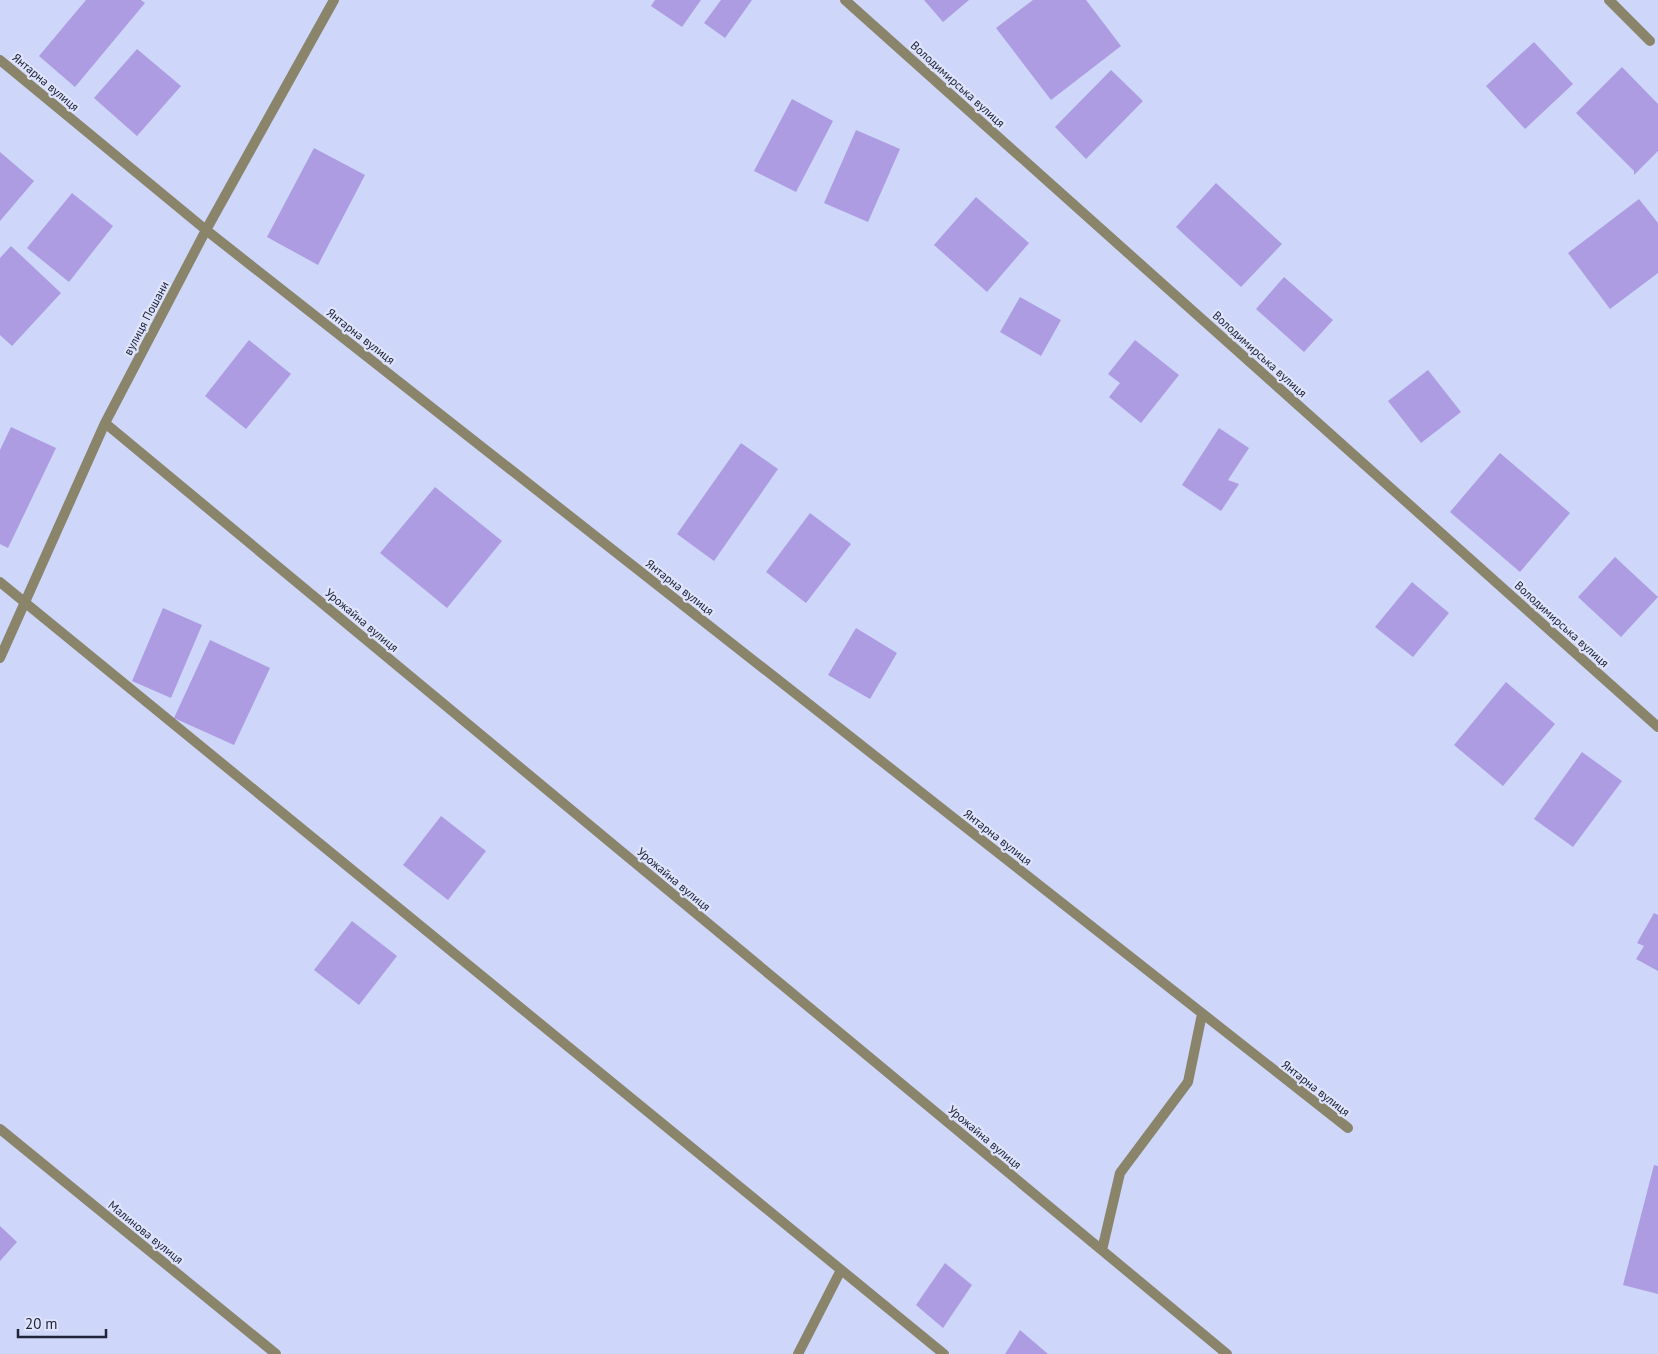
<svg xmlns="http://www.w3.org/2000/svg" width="1658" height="1354" font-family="'PT Sans',sans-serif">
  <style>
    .building { fill: #ad9ce2 }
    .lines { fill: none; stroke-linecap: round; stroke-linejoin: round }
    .street { stroke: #8a846b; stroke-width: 10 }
    .labels { text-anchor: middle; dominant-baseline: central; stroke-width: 4.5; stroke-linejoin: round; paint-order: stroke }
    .street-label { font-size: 12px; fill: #20243a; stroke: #dee4fb }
  </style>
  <rect width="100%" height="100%" fill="#ced6f9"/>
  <path class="building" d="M86 0H141L145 3 75 87 39 56Z
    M655 0H701L682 27 651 6Z
    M721 0H752L725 38 704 23Z
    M924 0H969L943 22Z
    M1033 0H1086L1121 46 1051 100 996 28Z
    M1534 42 1573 84 1525 129 1486 86Z
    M137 49 181 86 137 136 94 98Z
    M1622 67 1658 104V151L1634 175V171L1576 113Z
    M1111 70 1143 101 1086 159 1055 127Z
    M792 99 833 121 796 192 754 171Z
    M856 130 900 149 868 222 824 203Z
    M314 148 365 175 318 265 267 237Z
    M0 152 34 181 0 221Z
    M1216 183 1282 244 1241 287 1176 227Z
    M72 193 113 226 69 282 27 248Z
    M976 197 1029 243 987 292 934 245Z
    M1639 199 1658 223V273L1610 309 1568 253Z
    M11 246 61 293 12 346 0 335V258Z
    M1284 277 1333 320 1304 352 1256 309Z
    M1020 297 1061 320 1041 356 1000 332Z
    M249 340 291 374 246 429 205 396Z
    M1135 340 1179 375 1141 423 1109 397 1120 383 1108 374Z
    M1428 370 1461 412 1421 443 1388 401Z
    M11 427 56 448 8 548 0 544V450Z
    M1219 428 1249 448 1228 480 1239 484 1221 511 1182 485Z
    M741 443 778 469 714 561 677 534Z
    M1500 453 1570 513 1520 572 1450 512Z
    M435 487 502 541 447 608 380 553Z
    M810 513 851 544 806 603 766 572Z
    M1615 557 1658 597 1621 637 1578 597Z
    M1412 582 1449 613 1413 657 1375 627Z
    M163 608 202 625 171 698 132 681Z
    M856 628 897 653 870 699 828 675Z
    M210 640 270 668 234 745 174 718Z
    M1506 682 1555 724 1503 786 1454 745Z
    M1582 752 1622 781 1573 847 1534 819Z
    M441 816 486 851 448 900 403 865Z
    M1654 913 1658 915V971L1636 959 1644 946 1637 943Z
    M352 921 397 956 359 1005 314 970Z
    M1654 1165 1658 1166V1294L1623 1285Z
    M0 1226 17 1242 0 1261Z
    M945 1263 972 1285 943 1328 916 1305Z
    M1020 1330 1048 1354H1005Z"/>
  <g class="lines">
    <path class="street" d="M845 0 1658 727
      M1609 0 1650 41
      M0 60 206 230 1348 1128
      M105 423 1227 1354
      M0 582 944 1354
      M0 658 105 423 206 230 334 0
      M0 1129 276 1354
      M1102 1250 1120 1173 1188 1082 1202 1014
      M798 1354 841 1270"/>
  </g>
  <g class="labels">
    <g class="street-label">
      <text transform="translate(46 82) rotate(40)">Янтарна вулиця</text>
      <text transform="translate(958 84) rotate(42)">Володимирська вулиця</text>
      <text transform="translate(146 318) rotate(-62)">вулиця Пошани</text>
      <text transform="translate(361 336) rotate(38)">Янтарна вулиця</text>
      <text transform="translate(1260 354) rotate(42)">Володимирська вулиця</text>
      <text transform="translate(680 587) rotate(38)">Янтарна вулиця</text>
      <text transform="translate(362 620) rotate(40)">Урожайна вулиця</text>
      <text transform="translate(1562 624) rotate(42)">Володимирська вулиця</text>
      <text transform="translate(998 837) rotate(38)">Янтарна вулиця</text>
      <text transform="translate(674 879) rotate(40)">Урожайна вулиця</text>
      <text transform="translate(1316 1088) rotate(38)">Янтарна вулиця</text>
      <text transform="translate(985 1137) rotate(40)">Урожайна вулиця</text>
      <text transform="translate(146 1232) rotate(39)">Малинова вулиця</text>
    </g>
  </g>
  <path d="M18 1329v8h88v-8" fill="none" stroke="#20243a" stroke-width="2.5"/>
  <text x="25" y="1329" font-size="15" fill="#20243a" stroke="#dee4fb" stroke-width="4" paint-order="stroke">20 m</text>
</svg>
